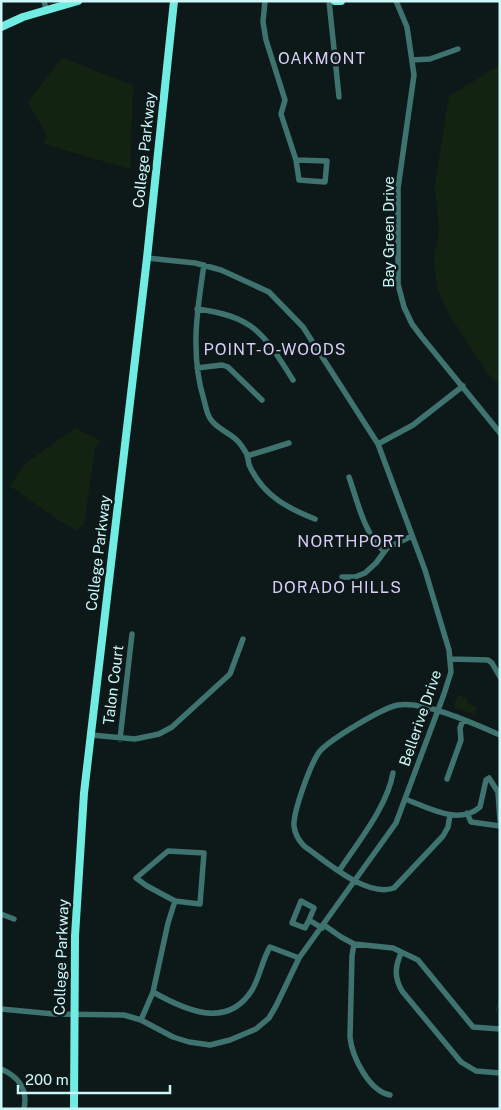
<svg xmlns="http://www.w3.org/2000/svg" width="501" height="1110" font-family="'Public Sans',sans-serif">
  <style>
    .green { fill: #132311 }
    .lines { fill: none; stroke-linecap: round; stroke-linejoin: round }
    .stream { stroke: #123926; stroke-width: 1 }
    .street { stroke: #3e736f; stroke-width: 5.5 }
    .secondary { stroke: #70ece3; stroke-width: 8 }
    .labels { text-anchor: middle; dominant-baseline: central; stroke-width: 5; stroke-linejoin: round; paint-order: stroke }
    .street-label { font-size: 15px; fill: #ccf7f8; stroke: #0d1919 }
    .neighbourhood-label { font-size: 16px; letter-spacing: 1px; fill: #d9cef8; stroke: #0d1919 }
  </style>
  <rect width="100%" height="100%" fill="#0d1919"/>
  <path class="green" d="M62 58 133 85 130 169 44 144 47 136 28 102Z
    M500 65V382H497L488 374 450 316 438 290 434 258 439 231 435 185 449 96Z
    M75 428 101 441 95 448 84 525 76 530 57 519 10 486 25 464Z
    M458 695 468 699 467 703 477 707 474 714 453 707Z"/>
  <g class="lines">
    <path class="stream" d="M496 1012 500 998"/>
    <path class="street" d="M44 1 46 9
      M265 1 263 22 266 40 285 100 281 114 296 160 299 180 325 182 327 161 296 160
      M329 1 339 97
      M396 1 407 27 414 75 398 188V284L404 307 412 324 421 336 500 433
      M412 60 430 59 458 49
      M204 265C197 310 190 355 204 400 206 407 207 416 212 421 221 432 233 433 241 445 243 448 246 452 247 455 249 460 247 462 251 469 265 496 287 508 315 519
      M197 309C254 316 264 334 293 380
      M197 368 222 365 228 367 262 400
      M378 444 413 425 463 386
      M247 456 289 443
      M349 477C357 500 365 536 384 551
      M342 577H355L365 573 376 563 387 548 412 536
      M451 659 488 660 492 663 500 677
      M91 735 135 739 159 734 172 727 230 674 243 639
      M120 739 132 634
      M447 779 461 740 460 728 463 720
      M405 799C427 807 459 826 480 807L486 780 489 778 498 792 500 821
      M467 813 471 822 500 826
      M450 815 448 827 443 836 394 888C366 898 326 861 304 846 299 840 295 835 294 826 293 812 311 762 320 751 331 739 382 708 398 705 425 701 475 724 500 735
      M168 851 204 853 200 904 175 901 147 886 136 878Z
      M339 871C358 842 387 807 393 773
      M1 914 14 919
      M309 920 305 928 292 923 301 901 314 908 309 920 322 928
      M324 925 341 937 354 944 393 948 418 960 473 1027 500 1029
      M354 944 352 956 350 1037C352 1057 369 1091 390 1095
      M401 953C395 967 394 977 402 991L461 1062 476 1071 500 1073
      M153 992C185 1010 227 1030 252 990 260 977 262 960 270 947L299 958
      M1 1009 54 1014 124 1015 141 1020 173 1037 189 1042 210 1045 230 1040 256 1029 269 1018 276 1006 299 958 396 823 444 694 451 672 449 650 425 570 378 444 303 327 269 292 221 270 195 263 147 258
      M141 1020 153 992 168 923 175 901
      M1 1069C19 1077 28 1089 24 1109"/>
    <path class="secondary" d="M335 1H341
      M1 27 23 17 78 1
      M74 1109 75 936 84 793 147 258 174 1"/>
  </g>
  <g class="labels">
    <g class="street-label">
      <text transform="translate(144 150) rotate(-84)">College Parkway</text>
      <text transform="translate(388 232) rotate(-90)">Bay Green Drive</text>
      <text transform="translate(98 553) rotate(-83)">College Parkway</text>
      <text transform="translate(113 685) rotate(-83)">Talon Court</text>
      <text transform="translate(420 718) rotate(-71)">Bellerive Drive</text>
      <text transform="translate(61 957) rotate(-88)">College Parkway</text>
    </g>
    <g class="neighbourhood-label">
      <text x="322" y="58">OAKMONT</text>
      <text x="275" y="349">POINT-O-WOODS</text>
      <text x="351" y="541">NORTHPORT</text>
      <text x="337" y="587">DORADO HILLS</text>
    </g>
  </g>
  <rect width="501" height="1110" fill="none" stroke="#ccf7f8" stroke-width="5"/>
  <path d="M18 1085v8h152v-8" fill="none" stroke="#ccf7f8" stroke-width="2.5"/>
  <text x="25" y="1085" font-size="15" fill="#ccf7f8" stroke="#0d1919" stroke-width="4" paint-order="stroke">200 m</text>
</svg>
